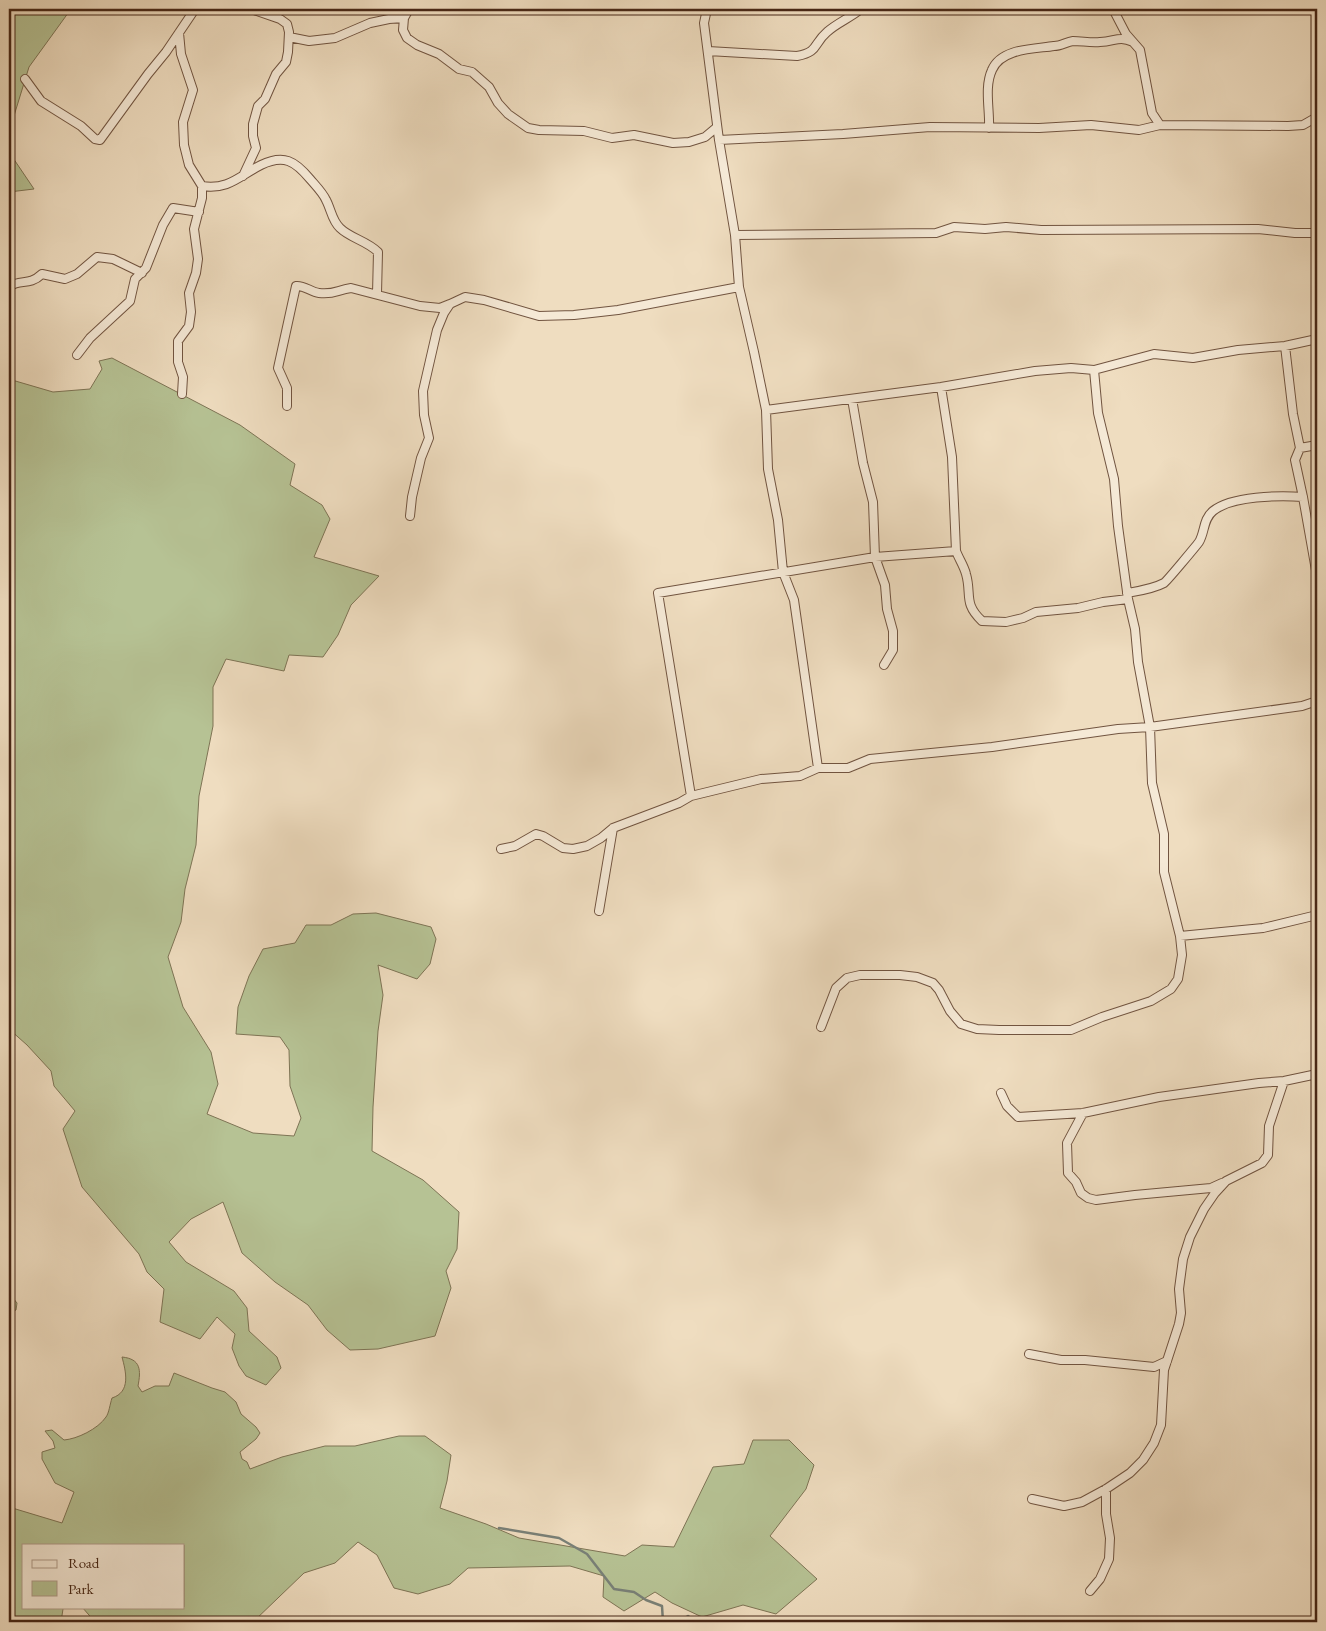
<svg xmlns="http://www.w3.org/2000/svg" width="1326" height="1631" font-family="'EB Garamond',serif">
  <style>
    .green { fill: #b6c294; stroke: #7e7455 }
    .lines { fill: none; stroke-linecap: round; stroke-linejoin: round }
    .stream { stroke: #798077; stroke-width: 2.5 }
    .minor-casing { stroke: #715440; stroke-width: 10 }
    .minor { stroke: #f5e9d6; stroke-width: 8 }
  </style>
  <rect width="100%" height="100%" fill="#efddc0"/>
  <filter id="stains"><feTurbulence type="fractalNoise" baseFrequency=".004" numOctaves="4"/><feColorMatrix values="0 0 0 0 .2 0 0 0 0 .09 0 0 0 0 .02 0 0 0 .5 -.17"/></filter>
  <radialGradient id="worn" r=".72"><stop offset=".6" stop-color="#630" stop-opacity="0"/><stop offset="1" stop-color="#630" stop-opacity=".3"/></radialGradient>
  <path class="green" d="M9 9H71L29 67 9 132Z
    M9 152 34 189 9 192Z
    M112 358 240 425 295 464 290 485 322 505 330 519 314 557 379 576 351 605 338 635 323 657 289 655 284 671 226 659 213 687V726L199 796 196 845 185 889 181 922 168 957 183 1007 211 1052 218 1084 207 1114 253 1133 294 1136 301 1118 290 1086 289 1050 280 1037 236 1034 238 1007 249 976 263 949 295 943 306 925H331L353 914 376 913 431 927 436 939 430 964 417 979 378 965 383 995 378 1031 373 1107 372 1151 423 1180 459 1212 457 1249 446 1271 451 1288 435 1336 378 1349 350 1350 327 1330 308 1305 275 1282 242 1253 223 1202 191 1219 169 1242 186 1262 234 1291 247 1308 249 1331 277 1357 281 1368 266 1385 246 1376 239 1366 232 1348 235 1334 217 1317 200 1339 160 1322 164 1289 147 1272 139 1254 82 1187 63 1129 75 1111 54 1086 51 1071 27 1045 9 1029V376L12 380 53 392 90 389 102 369 99 361Z
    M9 1293 17 1303 16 1310 9 1313Z
    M122 1357C141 1359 141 1370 138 1386L142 1392 155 1386H169L174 1373 212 1388 225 1392 236 1402 241 1414 256 1427 260 1433 256 1439 240 1452 242 1459 247 1462 250 1469 282 1457 325 1446H355L399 1436H425L451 1455 447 1481 440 1508 486 1524 519 1538 625 1556 642 1545 674 1547 713 1467 744 1464 753 1440H789L814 1465 806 1489 770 1536 817 1579 776 1614 743 1605 702 1617 672 1603 655 1592 624 1611 603 1597 604 1576 570 1566 468 1568 450 1584 418 1594 394 1588 377 1555 358 1542 335 1563 304 1573 253 1622H95L82 1607H184V1545H24V1607H65L63 1609 61 1622H9V1507L62 1523 74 1492 55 1483 42 1459V1452L55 1448 53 1441 45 1431 52 1430 64 1440C77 1439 98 1429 106 1417 109 1413 110 1404 112 1398 131 1392 126 1372 122 1357Z"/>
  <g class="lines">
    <path class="stream" d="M499 1528 559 1538 587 1554 614 1589 634 1592 646 1600 662 1606 663 1622
      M678 1622 688 1616 696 1622"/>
    <g class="minor-casing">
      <path id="minor" d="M409 9 404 18 403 30 407 38 417 45 439 54 459 69 472 72 489 87 498 103 508 114 528 128 539 130 584 131 612 138 634 135 673 143 689 142 705 137 717 127
        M707 9 704 23 719 140 735 235 739 287 754 352 766 410 768 469 778 520 783 572 794 600 818 768
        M1115 9 1114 11 1126 34 1140 50 1152 113 1160 125
        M179 33 181 54 193 90 183 122 184 145 189 165 202 186V198L194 229 198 259 196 273 189 293 191 312 189 326 178 341V362L183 377 182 394
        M289 37 309 41 335 38 370 23 389 19 404 18
        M708 51 797 56C819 52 813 44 827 32 837 23 850 18 861 9
        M25 79 41 101 81 126 95 139 100 140 148 74 166 52 195 9
        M989 128C990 110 984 87 992 70 1001 48 1035 49 1054 46 1061 46 1066 42 1073 41 1082 41 1091 43 1100 42 1115 42 1118 35 1133 42
        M719 140 843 134 930 127 1039 128 1091 125 1139 130 1160 125 1288 126 1303 125 1317 117
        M243 176 256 148 253 136V124L258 106 265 99 276 74 286 62 288 52 289 32 287 24 280 19 251 9
        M202 186C229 190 239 176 261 165 284 154 295 161 310 179 316 186 323 193 326 200 331 209 332 221 340 228 350 238 367 241 378 252L377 294
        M735 235 936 233 954 227 985 229 1006 227 1041 230 1258 229 1295 233H1317
        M9 287C21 278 28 287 42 274L65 279 77 274 97 257 113 259 142 273
        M1285 346 1293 414 1300 448 1295 460 1303 497 1317 576
        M77 355 90 338 130 301 135 279 146 268 163 225 173 208 199 212
        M852 399 863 463 873 502 875 557 885 585 887 609 893 631V650L884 665
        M287 406V388L278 368 296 286C304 285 311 292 319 293 334 295 337 290 351 288L420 306 440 308 450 304
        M766 410 941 387 1035 371 1071 368 1094 370 1154 354 1193 358 1238 350 1285 346 1317 339
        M1300 448 1317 445
        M410 516 412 497 421 458 429 438 424 415 423 391 437 330 444 313 450 304 465 297 484 300 539 316 574 315 618 310 739 287
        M956 551C959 559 964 566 966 574 972 595 963 603 982 621L1006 622 1023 618 1036 612 1078 608 1103 602 1128 599
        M1127 593C1139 591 1153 589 1164 583 1167 581 1196 546 1199 542 1205 532 1203 519 1213 511 1231 496 1280 495 1303 497
        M691 796 658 593 875 557 956 551 952 457 941 387
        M501 849 515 846 536 834 543 836 563 848 573 849 587 846 601 838 613 828 679 803 691 796 761 779 800 776 818 768H848L870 759 992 747 1118 729 1150 727 1302 706 1317 701
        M599 911 613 828
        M1180 936 1263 928 1317 915
        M821 1027 836 988 847 978 860 975H900L917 977 933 983 939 990 950 1011 961 1024 977 1029 999 1030H1071L1102 1017 1151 1001 1171 989 1178 979 1182 955 1180 936 1164 872V834L1152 783 1150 727 1138 662 1135 629 1128 599 1118 526 1114 479 1098 413 1094 370
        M1001 1093 1007 1106 1018 1117 1083 1113 1159 1097 1259 1083 1284 1081 1317 1074
        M1083 1113 1067 1143 1068 1173 1076 1182 1081 1193 1088 1198 1096 1200 1135 1195 1211 1188 1222 1183
        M1029 1354 1061 1360H1085L1154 1367 1167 1361
        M1032 1499 1064 1506 1082 1502 1106 1489 1130 1473 1143 1460 1154 1443 1161 1425 1164 1370 1179 1324 1181 1313 1179 1289 1183 1259 1190 1237 1204 1209 1215 1193 1226 1181 1262 1163 1268 1155 1269 1126 1284 1081
        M1090 1591 1100 1579 1109 1559 1110 1538 1106 1514V1489"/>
    </g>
    <use href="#minor" class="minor"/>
  </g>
  <rect width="1326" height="1631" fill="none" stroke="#efddc0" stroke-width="30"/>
  <rect x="10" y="10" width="1306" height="1611" fill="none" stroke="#472716" stroke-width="2.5"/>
  <rect x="15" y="15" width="1296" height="1601" fill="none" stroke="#472716"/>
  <rect x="22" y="1544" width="162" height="65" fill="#f5e9d6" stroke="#af9b89"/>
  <rect x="32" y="1560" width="25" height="8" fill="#f5e9d6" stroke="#af9b89"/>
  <text x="68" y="1568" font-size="15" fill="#472716">Road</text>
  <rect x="32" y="1581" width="25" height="15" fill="#b6c294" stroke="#af9b89"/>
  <text x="68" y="1594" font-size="15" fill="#472716">Park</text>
  <rect width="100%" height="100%" filter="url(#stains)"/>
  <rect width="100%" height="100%" fill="url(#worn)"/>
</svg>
